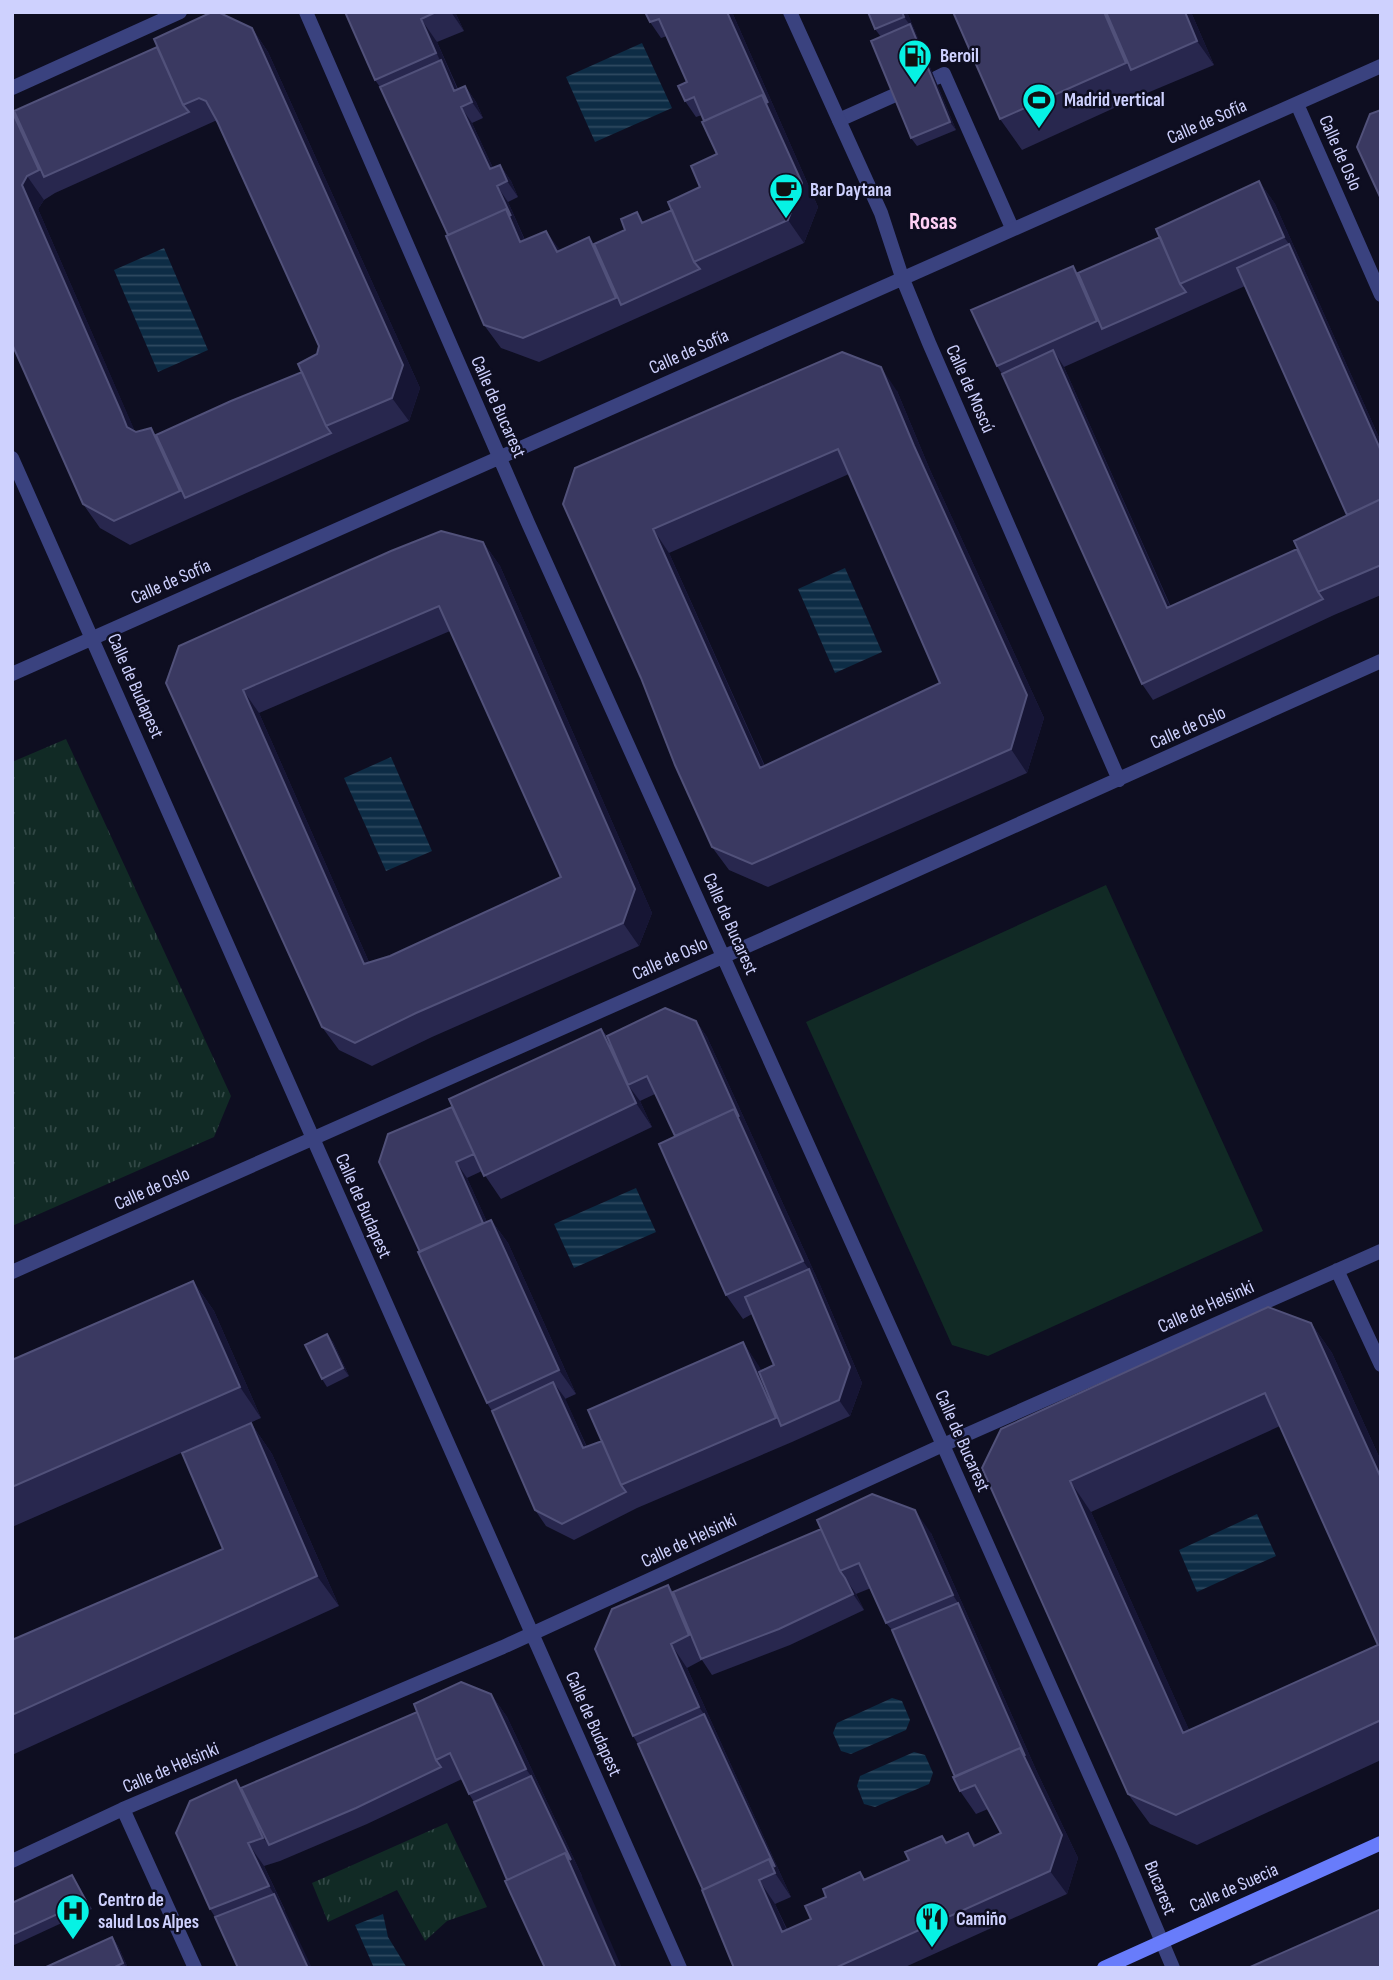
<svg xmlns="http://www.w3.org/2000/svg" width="1393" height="1980" font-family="'Sofia Sans Condensed',sans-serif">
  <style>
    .grass { fill: url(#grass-tufts) }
    .pitch { fill: #112a25 }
    .water { fill: url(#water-rules) }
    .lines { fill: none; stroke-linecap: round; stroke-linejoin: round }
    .lane { stroke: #3a427f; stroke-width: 14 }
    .street { stroke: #3a427f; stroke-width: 14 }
    .secondary { stroke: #687cfb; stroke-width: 14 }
    .wall { fill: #28274e; fill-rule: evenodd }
    .shaded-wall { fill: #161534 }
    .building { fill: #3a3961; stroke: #51517a; stroke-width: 2; fill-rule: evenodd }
    .labels { text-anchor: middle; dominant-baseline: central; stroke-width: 5; stroke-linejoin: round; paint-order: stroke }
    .poi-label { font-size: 19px; font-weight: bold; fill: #ced1fe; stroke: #0e0e21; text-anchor: start }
    .street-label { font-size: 19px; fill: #ced1fe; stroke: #0e0e21 }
    .quarter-label { font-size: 23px; font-weight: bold; fill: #fed0f5; stroke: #0e0e21 }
  </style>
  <defs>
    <pattern id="grass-tufts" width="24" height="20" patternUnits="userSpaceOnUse" patternTransform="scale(1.75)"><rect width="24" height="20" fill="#112a25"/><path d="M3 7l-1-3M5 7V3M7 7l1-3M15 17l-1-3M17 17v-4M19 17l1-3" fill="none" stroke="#324846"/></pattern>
    <pattern id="water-rules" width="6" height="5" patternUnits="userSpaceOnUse" patternTransform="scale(1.75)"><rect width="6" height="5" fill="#0d2c45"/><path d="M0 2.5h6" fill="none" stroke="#2f4a61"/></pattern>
  </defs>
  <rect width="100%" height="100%" fill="#0e0e21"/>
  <path class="grass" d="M66 739 231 1096 214 1137 12 1226V762Z
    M447 1823 487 1907 447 1921 425 1941 397 1890 328 1922 312 1883Z"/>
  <path class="pitch" d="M1106 885 1263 1231 988 1356 952 1345 806 1022Z"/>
  <path class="water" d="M642 43 672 108 595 142 566 77Z
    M164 248 208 350 158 372 114 270Z
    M845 568 882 652 835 673 798 589Z
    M391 757 432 851 386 871 344 778Z
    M636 1188 656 1232 574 1268 554 1224Z
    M1257 1514 1276 1556 1197 1592 1179 1550Z
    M892 1698 902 1701 910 1720 906 1730 851 1754 841 1751 833 1733 837 1723Z
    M914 1752 925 1755 933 1773 929 1784 875 1807 864 1804 857 1786 860 1776Z
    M383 1914 388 1937 407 1968H374L355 1925Z"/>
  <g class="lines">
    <path class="lane" d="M936 78 944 74 1012 228
      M839 120 895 95"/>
    <path class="street" d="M306 12 528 523 943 1445 1123 1850 1173 1968
      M790 12 881 213 902 277 929 343 1119 780
      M12 88 180 12
      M1297 104 1381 295
      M12 458 680 1968
      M12 674 1381 66
      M1337 1270 1381 1365
      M12 1272 772 935 1381 661
      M123 1809 195 1968
      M12 1861 123 1809 503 1647 943 1445 1381 1251"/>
    <path class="secondary" d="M1104 1968 1381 1843"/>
  </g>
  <path class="wall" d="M345 12H455L464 31 437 42 458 89 465 86 476 102 483 118 472 123 493 168 500 165 511 181 518 197 508 202 525 240 560 250 589 237 594 244 644 222 672 210 700 187 717 154 702 115 696 117 685 101 687 82 667 36 661 38 650 22 645 12H732L818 207 804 243 539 362 501 348 484 325 448 235 380 87 375 80Z
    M907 12 956 130 917 146 911 138 881 37 875 29Z
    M1191 12 1214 65 1147 93 1022 150 1000 119Z
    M252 28 268 52 420 388 409 421 343 450 130 545 100 528 83 504 12 108 14 111ZM215 121 217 122 319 346 317 354 302 372 156 435 135 432 38 209 44 200 55 193Z
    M1259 181 1275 204 1381 442V595L1334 615 1153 700 1142 684 1002 374 997 366 1073 266 1078 273 1160 237ZM1245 286 1347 515 1297 549 1171 607 1064 367Z
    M897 391 930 470 1044 718 1027 773 768 887 729 870 712 847 641 678 563 504ZM849 474 940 683 765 766 669 553Z
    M483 542 500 566 652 913 639 946 432 1037 372 1066 339 1050 322 1027 166 683ZM450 631 561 877 390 956 369 962 259 713Z
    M696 1021 707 1037 820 1285 862 1383 850 1416 792 1442 637 1508 574 1540 546 1526 535 1510 492 1411 487 1403 420 1252 452 1107 601 1029 607 1036ZM655 1094 675 1136 726 1295 743 1319 752 1314 774 1365 761 1370 743 1342 602 1441 587 1447 565 1399 576 1394 508 1243 491 1220 487 1222 467 1178 482 1171 501 1199 652 1127 640 1101Z
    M193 1281 214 1311 261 1418 12 1527V1360Z
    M1311 1323 1332 1353 1381 1461V1760L1197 1845 1150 1824 1128 1794 982 1468ZM1280 1426 1378 1645 1189 1730 1091 1512Z
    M327 1334 333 1342 349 1376 327 1387 322 1379Z
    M251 1423 272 1454 339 1606 12 1755V1640L223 1549Z
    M931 1533 1037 1772 1078 1858 1067 1894 903 1968H734L703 1890 638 1744 633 1736 668 1585 673 1592ZM871 1588 886 1623 892 1630 955 1777 960 1791 976 1814 988 1809 1001 1833 976 1845 968 1833 865 1879 860 1872 826 1897 811 1919 787 1929 775 1904 791 1897 687 1668 702 1660 712 1675 790 1645 864 1610 856 1594Z
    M491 1694 507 1717 582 1876 507 1880 474 1802 469 1794 462 1779 367 1824 280 1861 264 1866 285 1910 215 1917 210 1909 236 1780 241 1788Z
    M72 1875 92 1909 12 1946V1903Z
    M112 1937 118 1946 128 1968H44Z"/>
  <path class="shaded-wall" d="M451 12H455L464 31Z
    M727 12H732L818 207 804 243 788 220 762 95Z
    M902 12H907L916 33 904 17Z
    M1104 12H1112L1131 70 1126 63Z
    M1185 12H1191L1214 65 1197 41Z
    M421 19 437 42 465 107 454 91Z
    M910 24 916 33 956 130 950 122Z
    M252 28 268 52 420 388 409 421 392 398Z
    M465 86 476 102 483 118 472 102Z
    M461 107 472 123 501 185 490 169Z
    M12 108 25 127 44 177 39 170 12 111Z
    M500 165 511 181 518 197 507 181Z
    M27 176 44 200 38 209 137 436 127 427 22 185Z
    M1259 181 1275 204 1381 442V451L1289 244 1284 237Z
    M497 186 508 202 536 266 520 242Z
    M546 231 563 254 557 252Z
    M589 237 605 260 621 305 616 298Z
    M1073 266 1090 289 1102 329 1097 321Z
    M1053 350 1064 367 1178 624 1167 608Z
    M881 367 897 391 930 470 1044 718 1027 773 1011 749 914 446Z
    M151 428 167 451 185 498 180 491Z
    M653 529 669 553 776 792 760 768Z
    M483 542 500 566 652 913 639 946 623 923Z
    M243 690 259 713 380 987 364 964Z
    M696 1021 707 1037 820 1285 803 1261 734 1109Z
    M601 1029 618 1052 628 1085 640 1101 652 1127 636 1103Z
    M456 1162 467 1178 498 1246 486 1230Z
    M491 1220 508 1243 576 1394 559 1370Z
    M809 1269 820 1285 862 1383 850 1416 839 1400Z
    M193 1281 214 1311 261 1418 240 1387Z
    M1311 1323 1332 1353 1381 1461V1478Z
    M327 1334 333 1342 349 1376 343 1368Z
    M743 1342 759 1366 785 1424 781 1426 776 1418Z
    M553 1382 565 1398 594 1464 583 1448Z
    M251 1423 272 1454 339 1606 317 1576Z
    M1070 1481 1091 1512 1204 1763 1183 1733Z
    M915 1510 931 1533 1037 1772 1078 1858 1067 1894 1050 1871 1020 1748 958 1603 953 1595Z
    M845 1578 856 1594 864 1610 853 1594Z
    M668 1585 684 1608 706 1659 689 1635Z
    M671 1644 687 1668 791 1897 775 1873 704 1714 699 1707Z
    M491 1694 507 1717 582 1876 622 1968H616L531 1776 526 1769Z
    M236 1780 253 1804 269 1845 263 1838Z
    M248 1843 264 1866 312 1968H308L274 1894 269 1886Z
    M72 1875 78 1884 92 1909 86 1901Z
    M759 1880 775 1904 798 1955 782 1932Z
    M112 1937 118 1946 128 1968 123 1963Z"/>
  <path class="building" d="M212 12H218L252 28 403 365 392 398 326 426 298 364 317 354 319 346 217 121 206 101 199 98 183 105 154 39Z
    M345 12H436L421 19 436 53 375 80Z
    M645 12H727L768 103 762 95 704 121 694 97 685 101 678 86 687 82 659 19 650 22Z
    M868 12H902L904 17 875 29Z
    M953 12H1104L1126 63 1000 119Z
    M1106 12H1185L1197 41 1131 70Z
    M910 24 950 122 911 138 871 41Z
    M157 47 183 105 189 112 44 177 14 111Z
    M441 60 454 91 465 86 472 102 461 107 490 169 500 165 507 181 497 186 511 216 506 209 448 235 380 87Z
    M762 95 802 183 788 220 694 262 668 202 700 187 691 166 717 154 702 122Z
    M1381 110V199L1357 147 1370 114Z
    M12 111 39 170 27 176 22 185 121 412 127 427 136 432 151 428 180 491 114 521 83 504 12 344Z
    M1259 181 1284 237 1180 284 1156 229Z
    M506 209 520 242 546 231 557 252 589 237 616 298 523 338 484 325 446 236Z
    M672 210 694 262 700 269 621 305 594 244 625 230 621 219 637 212 642 223Z
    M1160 237 1180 284 1186 292 1102 329 1078 273Z
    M1289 244 1381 451V499L1347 515 1237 268Z
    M1073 266 1097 321 997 366 971 310Z
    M1053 350 1167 608 1297 549 1318 592 1323 599 1142 684 1002 374Z
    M842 352 881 367 914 446 1027 695 1011 749 752 864 712 847 675 765 641 678 563 504 575 468ZM838 449 940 683 760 768 653 529Z
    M302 372 326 426 331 433 185 498 156 435 231 401Z
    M1381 499V565L1318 592 1294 541Z
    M441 531 483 542 635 889 623 923 416 1013 355 1043 322 1027 166 683 179 646 391 551ZM439 606 561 877 390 956 364 964 243 690Z
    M665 1008 696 1021 739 1117 734 1109 675 1136 647 1076 628 1085 607 1036Z
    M601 1029 636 1103 484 1176 449 1099Z
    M452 1107 474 1154 456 1162 483 1223 420 1252 379 1162 388 1134Z
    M734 1109 803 1261 726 1295 659 1144Z
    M491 1220 559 1370 487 1403 418 1252Z
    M809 1269 850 1367 839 1400 781 1426 759 1372 774 1365 745 1297Z
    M193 1281 240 1387 12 1487V1360Z
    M1268 1307 1311 1323 1381 1478V1720L1176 1815 1128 1794 982 1468 1001 1429ZM1265 1393 1378 1645 1183 1733 1070 1481Z
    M327 1334 343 1368 322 1379 305 1345Z
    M743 1342 776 1418 621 1485 588 1410Z
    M553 1382 583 1448 602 1441 621 1485 626 1492 562 1524 535 1510 492 1411Z
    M251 1423 317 1576 12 1715V1640L223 1549 182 1453Z
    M872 1494 915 1510 953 1595 886 1623 859 1563 840 1571 817 1520Z
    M821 1529 840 1571 845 1578 853 1594 779 1629 701 1659 673 1592Z
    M668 1585 689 1635 671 1644 699 1707 633 1736 595 1649 612 1609Z
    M958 1603 1025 1756 1020 1748 955 1777 892 1630Z
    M461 1682 491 1694 526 1769 469 1794 450 1753 436 1760 414 1704Z
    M417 1712 436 1760 441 1767 356 1808 269 1845 241 1788Z
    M704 1714 775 1867 769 1859 703 1890 638 1744Z
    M1020 1748 1062 1835 1050 1871 835 1968H734L702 1890 769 1859 775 1873 759 1880 782 1932 811 1919 805 1906 826 1897 823 1889 860 1872 864 1880 909 1860 905 1852 942 1836 946 1843 968 1833 974 1846 1001 1833 975 1785 960 1791 953 1777Z
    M531 1776 571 1860 565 1853 507 1880 474 1802Z
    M236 1780 263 1838 248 1843 269 1886 210 1909 176 1833 190 1801Z
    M565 1853 616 1968H545L505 1881Z
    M72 1875 86 1901 12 1935V1903Z
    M274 1894 308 1968H238L215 1917Z
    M1381 1909V1968H1248Z
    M112 1937 123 1963 113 1968H44Z"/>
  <defs>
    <g id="fuel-pin" transform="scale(1.75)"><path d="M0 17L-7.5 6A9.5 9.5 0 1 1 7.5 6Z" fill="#06f2e4" stroke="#0e0e21"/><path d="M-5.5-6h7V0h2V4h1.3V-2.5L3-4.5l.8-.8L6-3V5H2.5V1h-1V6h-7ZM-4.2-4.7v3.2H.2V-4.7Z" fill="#111"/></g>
    <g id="stadium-pin" transform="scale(1.75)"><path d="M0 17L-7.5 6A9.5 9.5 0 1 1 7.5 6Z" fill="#06f2e4" stroke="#0e0e21"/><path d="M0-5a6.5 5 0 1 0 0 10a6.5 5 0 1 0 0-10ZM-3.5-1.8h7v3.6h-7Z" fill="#111"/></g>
    <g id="cafe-pin" transform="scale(1.75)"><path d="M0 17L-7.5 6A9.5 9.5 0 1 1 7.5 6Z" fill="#06f2e4" stroke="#0e0e21"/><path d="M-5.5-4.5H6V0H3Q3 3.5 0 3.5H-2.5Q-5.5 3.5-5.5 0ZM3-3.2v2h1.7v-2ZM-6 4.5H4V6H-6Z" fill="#111"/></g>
    <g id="hospital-pin" transform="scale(1.75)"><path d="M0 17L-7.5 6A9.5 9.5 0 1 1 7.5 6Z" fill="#06f2e4" stroke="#0e0e21"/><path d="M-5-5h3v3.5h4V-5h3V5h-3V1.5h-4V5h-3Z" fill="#111"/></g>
    <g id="restaurant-pin" transform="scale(1.75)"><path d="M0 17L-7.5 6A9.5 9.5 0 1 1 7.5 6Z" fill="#06f2e4" stroke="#0e0e21"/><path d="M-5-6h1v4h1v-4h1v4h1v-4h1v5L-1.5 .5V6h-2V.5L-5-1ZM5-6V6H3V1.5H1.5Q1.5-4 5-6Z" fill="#111"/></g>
  </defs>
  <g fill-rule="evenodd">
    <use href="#fuel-pin" x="915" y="56"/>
    <use href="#stadium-pin" x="1039" y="100"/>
    <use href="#cafe-pin" x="786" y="190"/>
    <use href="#hospital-pin" x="73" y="1911"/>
    <use href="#restaurant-pin" x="932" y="1919"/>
  </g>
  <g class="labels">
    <g class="poi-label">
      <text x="940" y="56">Beroil</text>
      <text x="1064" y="100">Madrid vertical</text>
      <text x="810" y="190">Bar Daytana</text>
      <text x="98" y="1900">Centro de<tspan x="98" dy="22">salud Los Alpes</tspan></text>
      <text x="956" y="1919">Camiño</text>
    </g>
    <g class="street-label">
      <text transform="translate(1207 122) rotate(-24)">Calle de Sofía</text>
      <text transform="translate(1340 153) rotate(66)">Calle de Oslo</text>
      <text transform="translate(689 352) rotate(-24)">Calle de Sofía</text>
      <text transform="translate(970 389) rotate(66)">Calle de Moscú</text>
      <text transform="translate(498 407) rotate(66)">Calle de Bucarest</text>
      <text transform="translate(171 582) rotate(-24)">Calle de Sofía</text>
      <text transform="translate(135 686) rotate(66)">Calle de Budapest</text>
      <text transform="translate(1188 728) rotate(-24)">Calle de Oslo</text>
      <text transform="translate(730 924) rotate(66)">Calle de Bucarest</text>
      <text transform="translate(670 959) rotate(-24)">Calle de Oslo</text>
      <text transform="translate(152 1189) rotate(-24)">Calle de Oslo</text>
      <text transform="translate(363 1206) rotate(66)">Calle de Budapest</text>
      <text transform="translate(1206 1307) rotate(-24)">Calle de Helsinki</text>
      <text transform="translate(962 1441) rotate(66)">Calle de Bucarest</text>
      <text transform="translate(689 1541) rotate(-25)">Calle de Helsinki</text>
      <text transform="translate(593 1724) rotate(66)">Calle de Budapest</text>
      <text transform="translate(171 1768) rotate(-23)">Calle de Helsinki</text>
      <text transform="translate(1160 1888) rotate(68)">Bucarest</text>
      <text transform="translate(1234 1888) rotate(-24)">Calle de Suecia</text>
    </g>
    <g class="quarter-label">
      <text x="933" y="222">Rosas</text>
    </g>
  </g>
  <rect width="1393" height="1980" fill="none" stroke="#ced1fe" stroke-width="28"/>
</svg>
